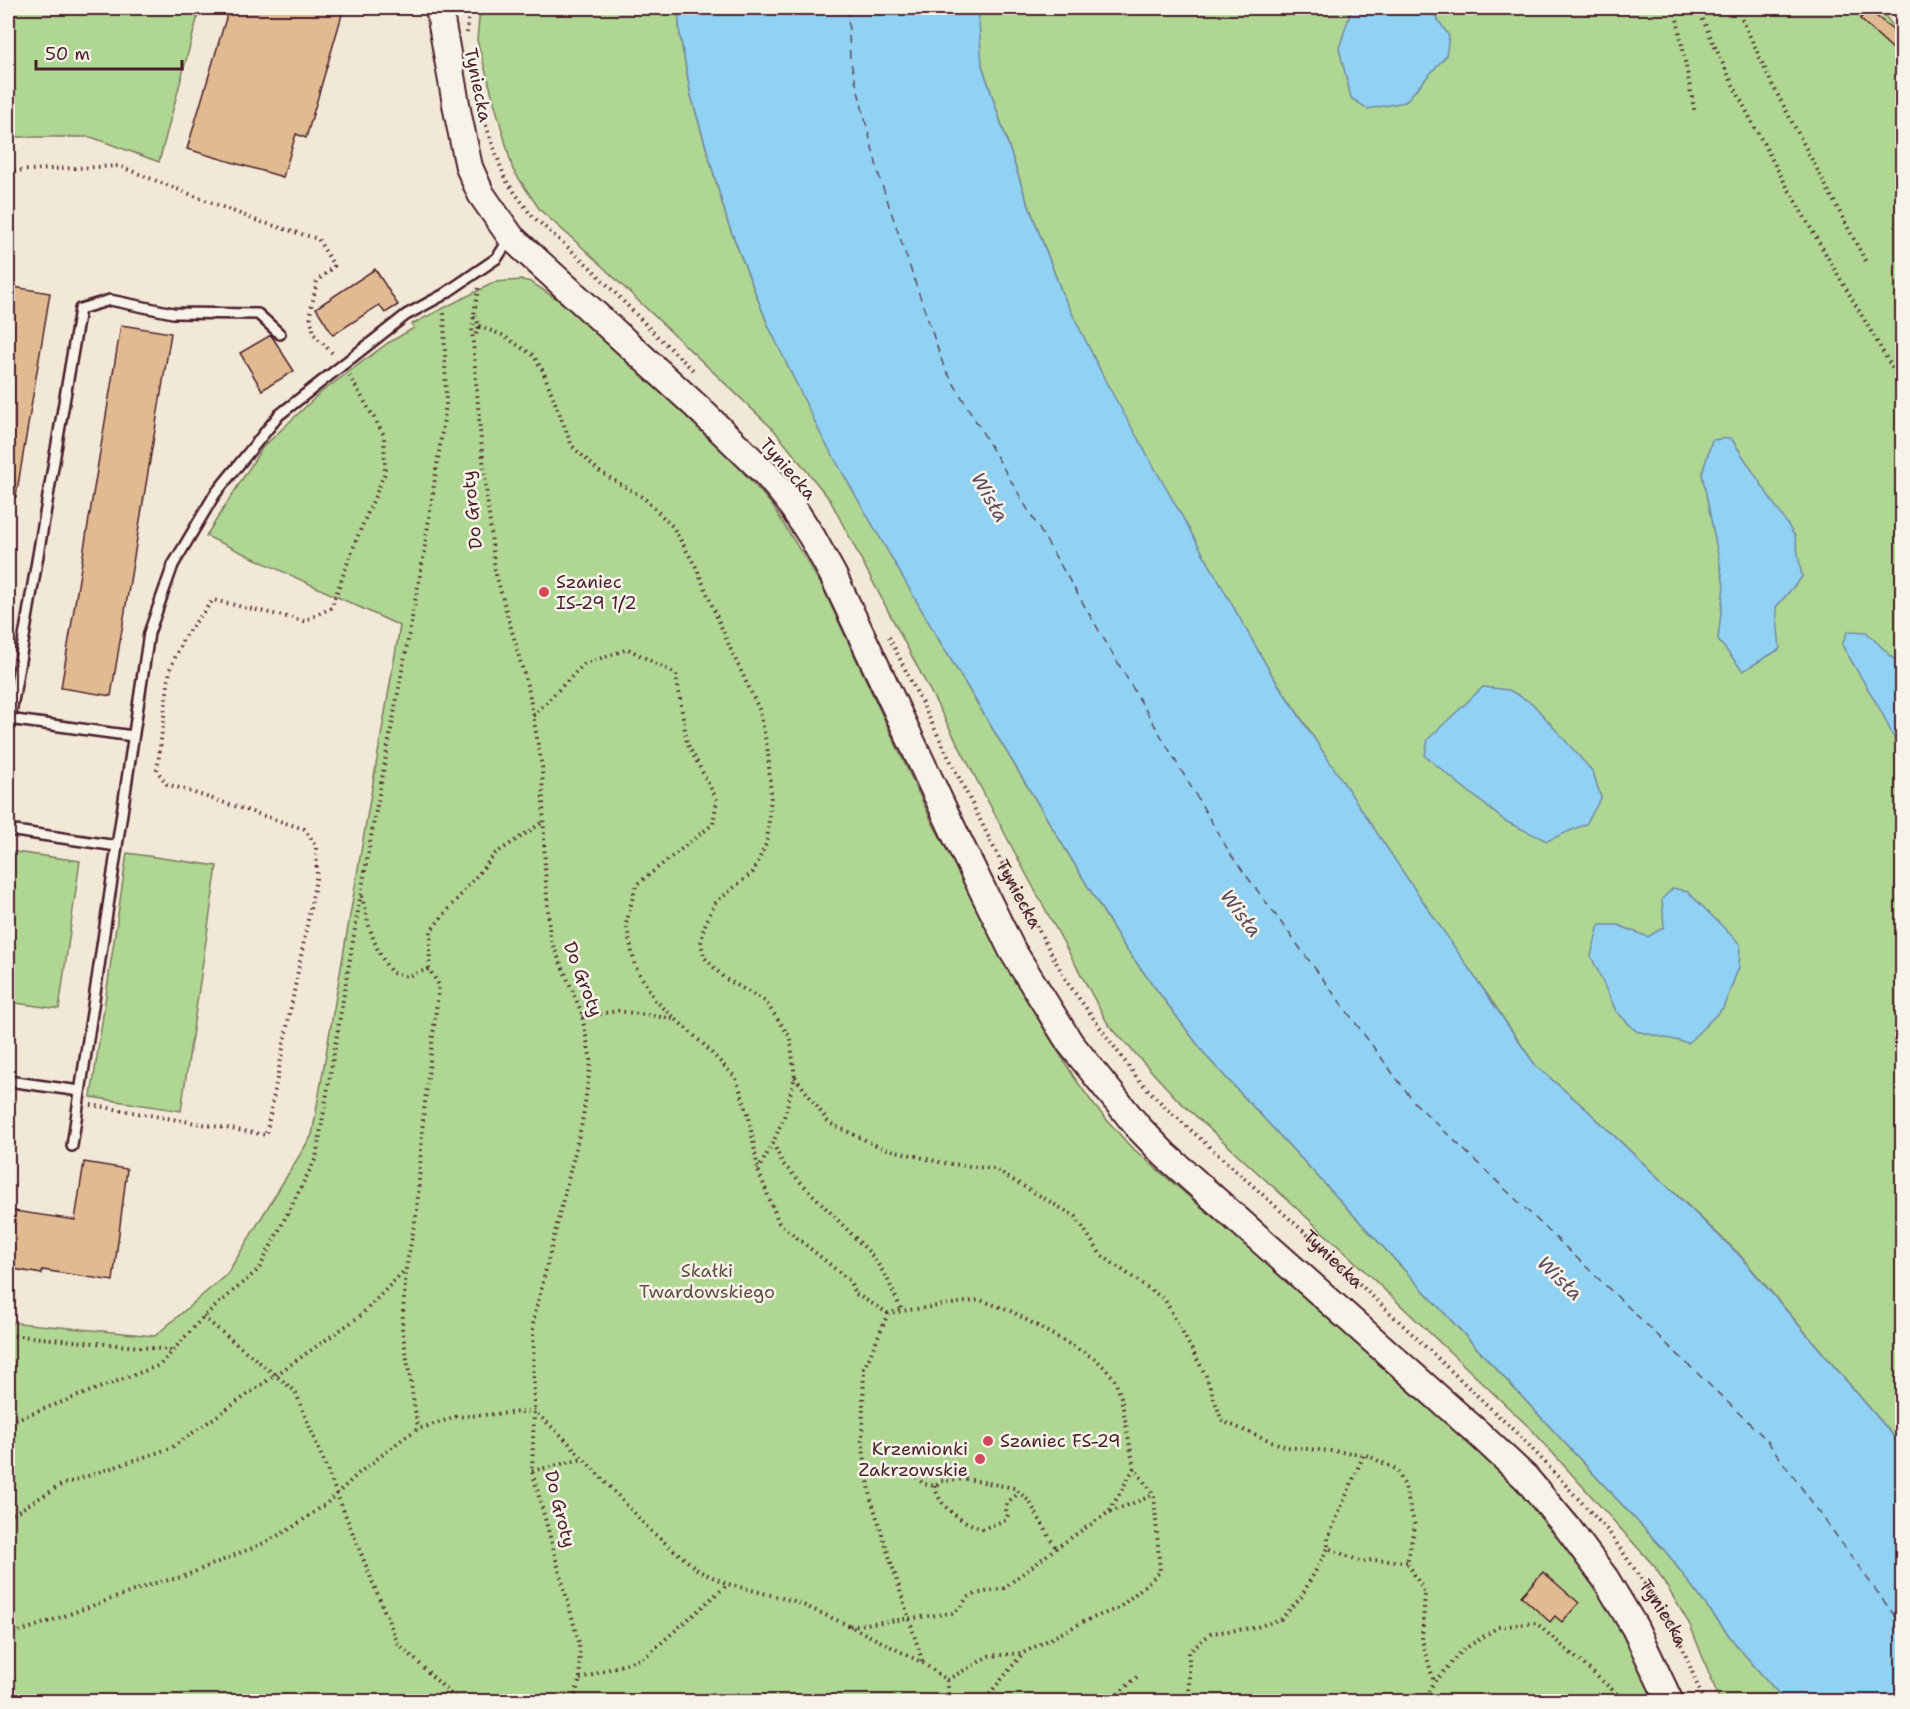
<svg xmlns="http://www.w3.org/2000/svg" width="1910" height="1709" font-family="'Shantell Sans',sans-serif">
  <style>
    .green { fill: #afd692; stroke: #7c7a5e; stroke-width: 1.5 }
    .water { fill: #91d2f2; stroke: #758aa2; stroke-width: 1.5 }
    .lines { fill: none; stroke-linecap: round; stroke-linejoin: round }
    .ferry { stroke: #5c4c5d; stroke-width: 1.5; stroke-dasharray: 8 6; stroke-linecap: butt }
    .building { fill: #e0bb91; stroke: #4a1f2b; stroke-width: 1.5 }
    .lane-casing { stroke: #4a1f2b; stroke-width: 14 }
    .secondary-casing { stroke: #4a1f2b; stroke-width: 30 }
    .path { stroke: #4a1f2b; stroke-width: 4; stroke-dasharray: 1.5 4.5; stroke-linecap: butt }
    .lane { stroke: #f7f3e8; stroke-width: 9 }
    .secondary { stroke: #f7f3e8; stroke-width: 26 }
    .poi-dot { fill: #d1495b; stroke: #f7f3e8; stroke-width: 2 }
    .labels { text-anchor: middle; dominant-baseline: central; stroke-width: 5; stroke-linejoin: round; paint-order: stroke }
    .street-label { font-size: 18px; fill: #4a1f2b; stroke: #f7f3e8 }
    .poi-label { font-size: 18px; fill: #4a1f2b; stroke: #f7f3e8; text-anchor: start }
    .park-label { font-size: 18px; fill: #634d45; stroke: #f7f3e8 }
    .water-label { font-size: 20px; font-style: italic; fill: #5c4c5d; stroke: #f7f3e8 }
  </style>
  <rect width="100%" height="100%" fill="#f2e8d7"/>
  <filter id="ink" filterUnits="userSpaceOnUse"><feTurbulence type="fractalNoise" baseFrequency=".0167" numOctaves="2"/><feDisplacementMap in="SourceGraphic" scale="12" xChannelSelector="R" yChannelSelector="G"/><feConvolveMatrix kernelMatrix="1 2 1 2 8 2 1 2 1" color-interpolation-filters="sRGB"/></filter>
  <g filter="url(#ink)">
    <path class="green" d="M8 8H200L159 162 91 137H8Z
      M480 8H678L680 36 691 95 728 223 768 325 936 635 1124 946 1207 1057 1666 1552 1737 1646 1785 1701H1720L1690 1625 1655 1567 1532 1430 1351 1258 1177 1099 1108 1024 1025 872 830 500 774 430 583 248 540 210 513 170 477 40Z
      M970 8H1879L1902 37V1446L1738 1253 1585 1108 1535 1065 1487 994 1381 852 1309 730 1272 675 1110 391 1062 293 1024 193 982 65Z
      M522 280 531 282 566 305 731 458 772 505 822 586 932 822 1040 1022 1074 1077 1094 1105 1129 1145 1259 1257 1418 1399 1496 1465 1548 1518 1576 1554 1637 1651 1659 1701H8V1322L155 1336 227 1274 312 1135 400 626 206 536 262 448 320 393 388 343 414 328 412 324 495 282Z
      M8 851 80 861 59 1009 8 1002Z
      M127 853 217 866 181 1111 91 1097Z"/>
    <path class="water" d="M678 8H978L982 65 1024 193 1062 293 1107 384 1272 675 1403 872 1535 1065 1585 1108 1738 1254 1902 1446V1701H1785L1737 1646 1666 1552 1207 1057 1124 946 936 635 822 437 768 325 728 223 691 95 680 36Z
      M1352 8H1430L1449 36 1446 56 1405 102 1368 109 1351 98 1339 48Z
      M1731 438 1795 536 1802 577 1776 607 1780 649 1743 671 1718 640 1724 585 1702 474 1712 440Z
      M1848 631 1866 632 1895 660 1902 671V755L1881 711 1842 645Z
      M1483 687 1509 690 1532 703 1593 772 1601 798 1586 824 1547 841 1505 821 1425 756 1428 739Z
      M1673 888 1688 892 1740 944 1739 967 1723 1008 1688 1043 1636 1031 1616 1011 1591 956 1599 925H1618L1648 937 1664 927 1662 899Z"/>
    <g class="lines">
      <path class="ferry" d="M848 8 850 59 880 179 944 367 1231 855 1414 1102 1766 1439 1902 1626"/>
    </g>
    <path class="building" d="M229 8H344L306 138 296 134 283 177 187 149Z
      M1868 10 1898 33 1902 39V57L1860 19Z
      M375 269 398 305 385 313 379 305 333 335 316 308Z
      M8 286 50 293 16 497H8Z
      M121 325 171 333 111 696 61 688Z
      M271 335 294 371 262 390 240 353Z
      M84 1162 127 1169 113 1281 42 1270V1274L8 1268V1210L75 1220Z
      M1543 1572 1579 1603 1562 1622 1555 1616 1550 1622 1521 1596Z"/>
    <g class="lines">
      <g class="lane-casing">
        <path id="lane" d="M8 719 133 736
          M10 719 80 309 110 300 173 313 258 314 280 334
          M8 830 117 846
          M8 1081 80 1091
          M72 1146 149 633 173 565 215 494 279 415 406 315 443 295 497 258 510 238"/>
      </g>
      <g class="secondary-casing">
        <path id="secondary" d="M439 8 458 115 469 167 481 194 511 237 696 406 767 475 788 500 812 537 833 575 957 838 1012 950 1070 1043 1138 1127 1165 1155 1479 1434 1526 1478 1567 1527 1605 1578 1635 1628 1670 1702"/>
      </g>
      <g class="path">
        <path d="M1675 8 1695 114"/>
        <path d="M1698 8C1753 139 1832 262 1902 385"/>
        <path d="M1737 8 1771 82 1867 264"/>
        <path d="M467 33 469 8"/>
        <path d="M480 102 485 122 505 179 531 215 589 266 654 333 693 370"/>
        <path d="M8 171 119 166 258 221 318 239 334 266 317 281 310 314 314 334 334 355"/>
        <path d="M478 288 472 328 480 431 495 571 529 692 542 767 545 869 550 938 581 1011 591 1061 582 1123 533 1322 534 1411 532 1471 579 1643 580 1679 573 1702"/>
        <path d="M475 316 479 326 475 337"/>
        <path d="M479 326 502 335 533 355 543 371 572 446 600 472 644 498 673 527 696 567 730 648 760 711 768 752 771 795 767 842 753 872 715 903 704 927 701 943 704 957 724 978 765 1001 790 1037 795 1077 784 1117 773 1143 758 1170"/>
        <path id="s1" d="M889 637 998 856 1067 982 1137 1078 1165 1107 1311 1238 1525 1441 1608 1531 1656 1600 1676 1631 1704 1702"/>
        <path d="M533 716 584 664 628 649 676 674 687 743 717 800 713 824 636 885 626 924 635 966 655 1000 703 1044 736 1078 749 1117 758 1170 779 1223 850 1281 854 1293 888 1313 980 1300 1009 1310 1097 1360 1114 1378 1121 1397 1134 1468 1154 1495 1160 1572 1119 1608 1085 1621 1023 1653 983 1702"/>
        <path d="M362 896C368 924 374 950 392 973L408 976 429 969 439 985 423 1119 417 1211 406 1269 402 1328 418 1429"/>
        <path d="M429 969 431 930 495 854 543 822"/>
        <path d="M582 1017 618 1011 675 1019"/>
        <path d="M795 1077 829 1123 880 1147 943 1163 994 1169 1076 1217 1101 1255 1165 1300 1206 1376 1222 1421 1286 1447 1364 1454"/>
        <path d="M91 1105 266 1135 317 874 316 845 304 829 167 784 157 771 170 669 184 637 213 600 304 621 331 608 357 538 385 473 384 435 349 375"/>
        <path d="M773 1143 783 1164 870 1253 886 1276 902 1311"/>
        <path d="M888 1313 869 1358 864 1368 862 1441 871 1499 923 1663"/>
        <path d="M203 1317 295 1391 397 1642 459 1702"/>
        <path d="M8 1335 172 1350"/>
        <path d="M8 1427 9 1422 160 1365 203 1317 259 1269 316 1158 368 853 423 559 446 405 444 309"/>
        <path d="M532 1471 583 1459"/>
        <path d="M916 1477 924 1484 935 1486 941 1481 967 1479 1014 1488 1029 1501 1056 1548"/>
        <path d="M935 1486C939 1509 962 1521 982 1529L1006 1520 1008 1515C1002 1504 1011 1500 1019 1493"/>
        <path d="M1110 1512 1154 1495"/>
        <path d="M8 1517 61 1485 171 1448 360 1316 405 1270"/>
        <path d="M1407 1562 1372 1560 1362 1562 1328 1548V1538L1364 1454 1396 1469 1404 1484 1415 1526 1407 1562 1425 1593 1422 1640 1434 1682"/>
        <path d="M850 1626 952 1613 959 1609 967 1598 976 1594 1004 1588 1056 1548 1109 1512 1134 1468"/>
        <path d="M8 1636 156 1583 182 1577 264 1543 290 1529 326 1504 359 1473 405 1437 418 1429 456 1417 534 1411 563 1437 651 1531 699 1571 728 1584 794 1601 850 1626 923 1663 947 1680 950 1702"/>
        <path d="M580 1679 645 1657 728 1584"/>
        <path d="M947 1680 989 1656 1022 1653"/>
        <path d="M1109 1702 1138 1676"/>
        <path d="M1189 1702V1652L1211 1633 1254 1628 1281 1619 1301 1597 1328 1548"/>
        <path d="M1423 1702 1434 1682 1463 1650 1498 1627 1536 1623 1616 1693 1622 1702"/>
      </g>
      <use href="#lane" class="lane"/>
      <use href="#secondary" class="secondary"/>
    </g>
  </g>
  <g class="poi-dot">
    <circle cx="544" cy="592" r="6"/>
    <circle cx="988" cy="1441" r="6"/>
    <circle cx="980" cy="1459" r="6"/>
  </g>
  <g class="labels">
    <g class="street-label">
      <text transform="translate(478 85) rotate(78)">Tyniecka</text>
      <text transform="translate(788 469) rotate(49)">Tyniecka</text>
      <text transform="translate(472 510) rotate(-96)">Do Groty</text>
      <text stroke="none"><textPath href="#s1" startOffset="288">Tyniecka</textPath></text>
      <text transform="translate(583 979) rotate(69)">Do Groty</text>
      <text stroke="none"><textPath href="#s1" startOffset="774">Tyniecka</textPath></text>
      <text transform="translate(560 1509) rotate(76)">Do Groty</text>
      <text stroke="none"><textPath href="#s1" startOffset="1260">Tyniecka</textPath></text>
    </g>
    <g class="poi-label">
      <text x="556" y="582">Szaniec<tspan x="556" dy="21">IS-29 1/2</tspan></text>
      <text x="1000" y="1441">Szaniec FS-29</text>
      <text x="968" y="1449" text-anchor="end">Krzemionki<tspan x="968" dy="21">Zakrzowskie</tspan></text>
    </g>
    <g class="park-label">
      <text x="707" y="1271">Skałki<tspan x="707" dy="21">Twardowskiego</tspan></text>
    </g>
    <g class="water-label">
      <text transform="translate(990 497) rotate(60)">Wisła</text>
      <text transform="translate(1241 913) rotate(53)">Wisła</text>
      <text transform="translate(1560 1278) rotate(44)">Wisła</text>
    </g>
  </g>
  <rect width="1910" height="1709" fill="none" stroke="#f7f3e8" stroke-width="30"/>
  <rect x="15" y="15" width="1880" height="1679" fill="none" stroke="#4a1f2b" stroke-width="2" filter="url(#ink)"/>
  <path d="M36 60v9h146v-9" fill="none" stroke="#4a1f2b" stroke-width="3"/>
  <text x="45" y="60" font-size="18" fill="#4a1f2b" stroke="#f7f3e8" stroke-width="4.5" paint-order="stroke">50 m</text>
</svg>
